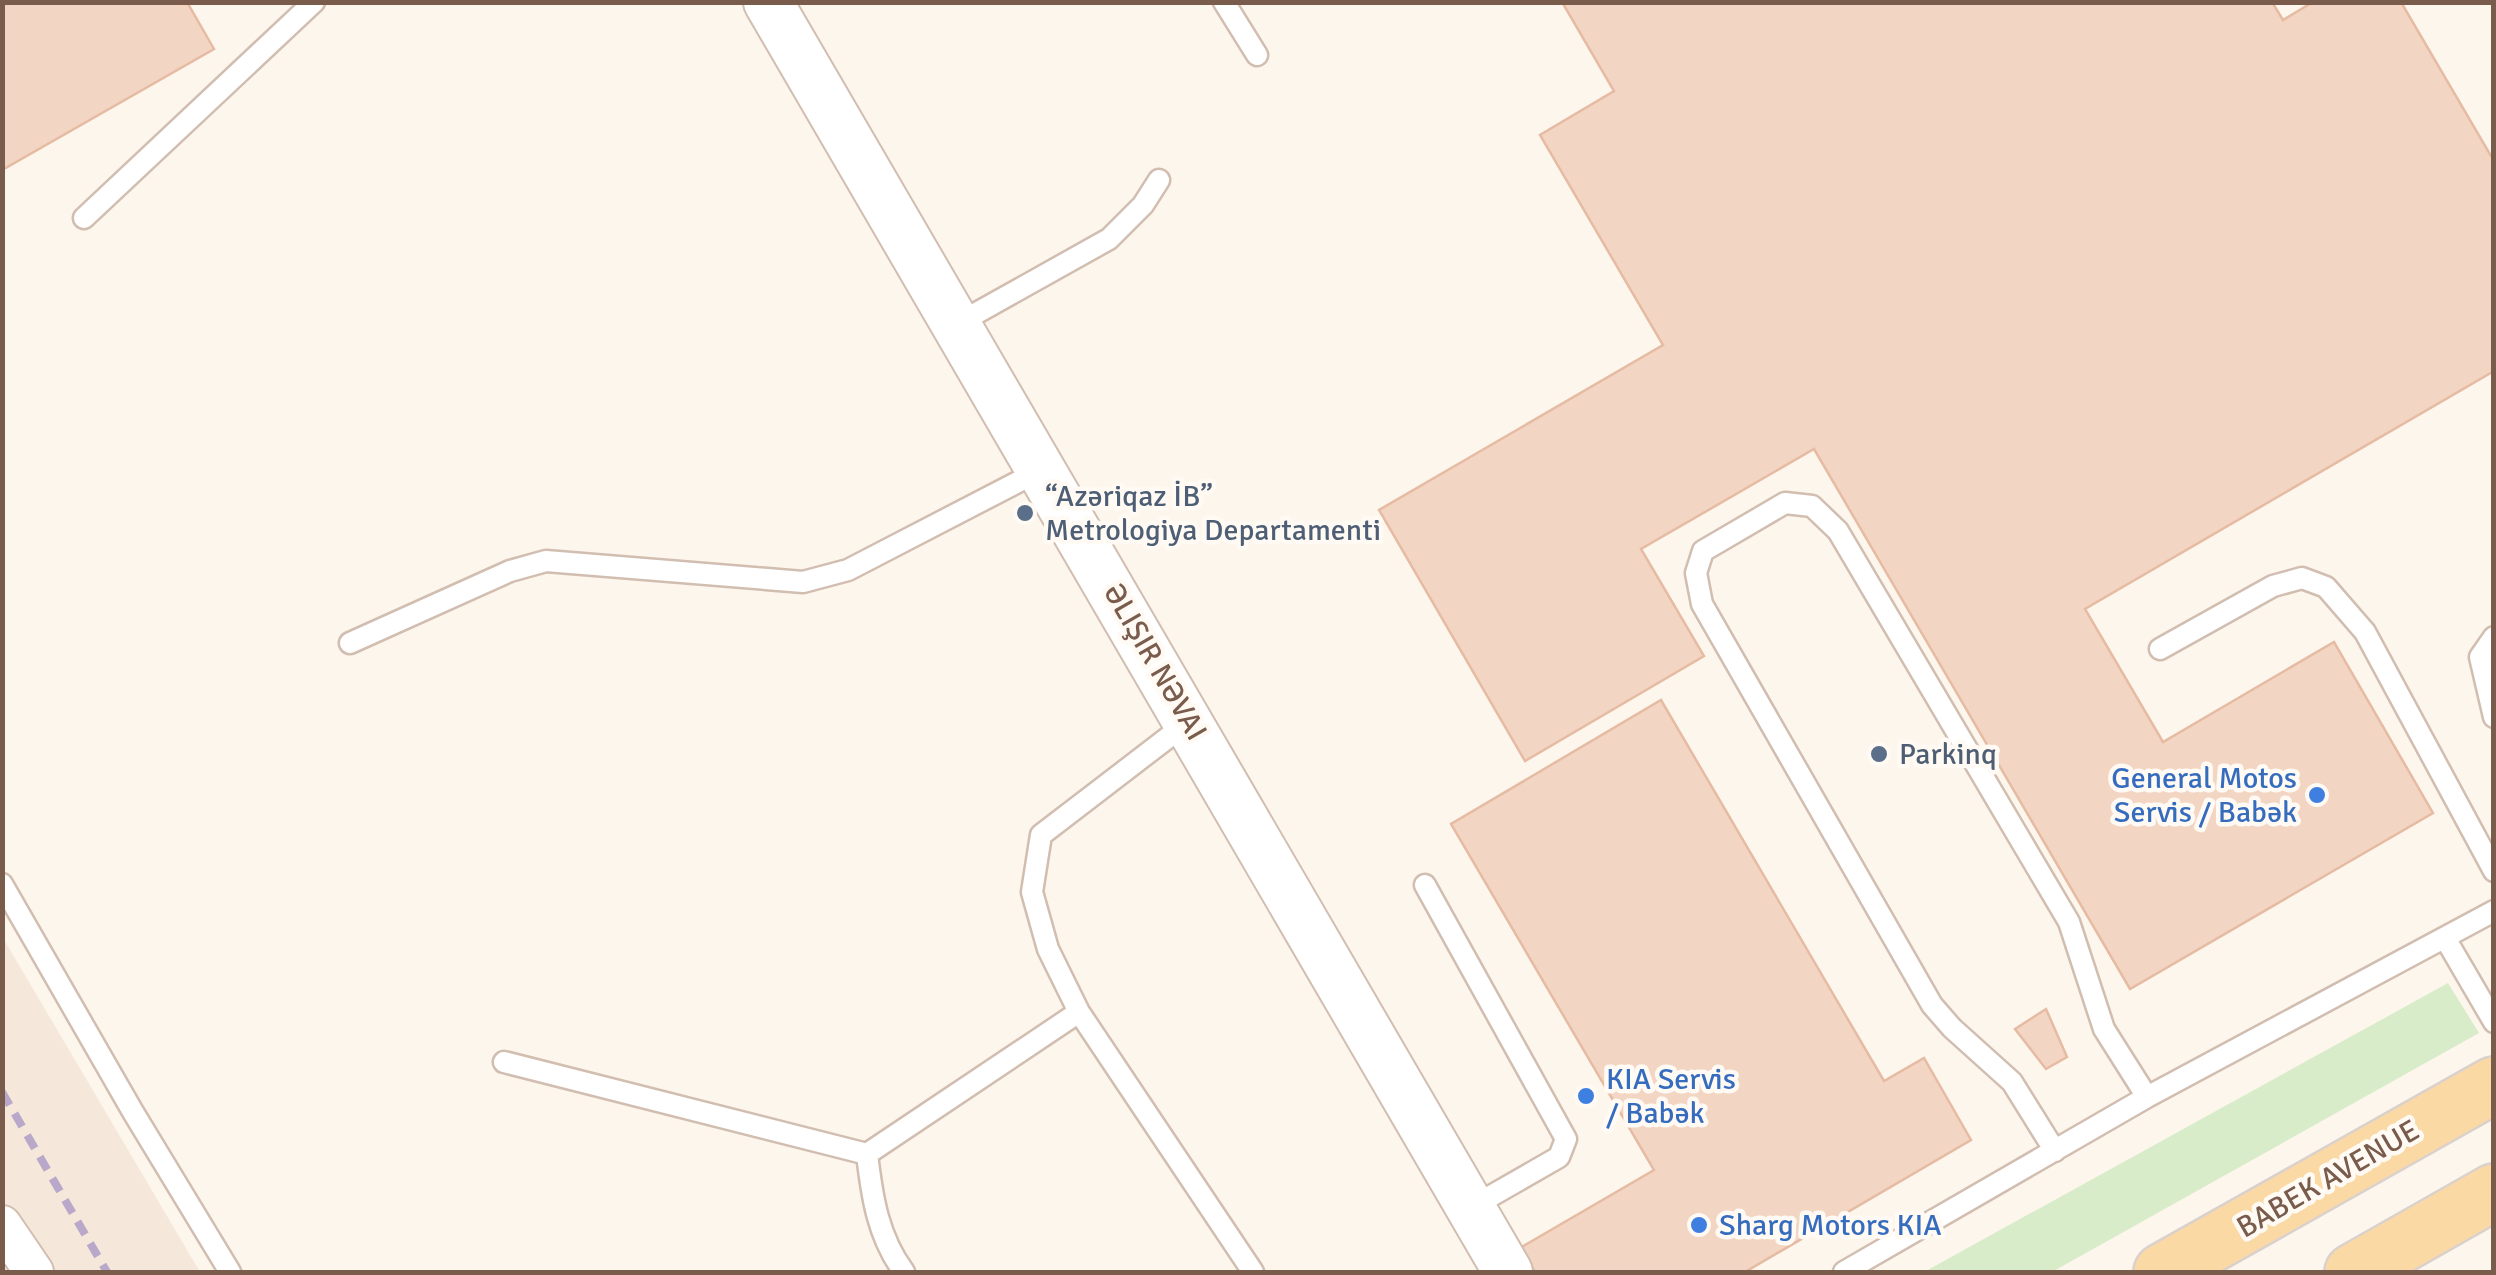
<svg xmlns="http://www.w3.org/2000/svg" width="2496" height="1275" font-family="Signika,sans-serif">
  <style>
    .residential { fill: #f5e8da }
    .green { fill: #d8ecc9 }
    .building { fill: #f3d5c3; stroke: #e6bba3; stroke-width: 2.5 }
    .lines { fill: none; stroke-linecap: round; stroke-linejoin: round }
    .service-casing { stroke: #d1beb0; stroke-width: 25 }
    .minor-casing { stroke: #d1beb0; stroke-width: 42 }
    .tertiary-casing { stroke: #d1beb0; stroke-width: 52 }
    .primary-casing { stroke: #dad1cd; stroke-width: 60 }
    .service { stroke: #fff; stroke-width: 20 }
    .minor { stroke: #fff; stroke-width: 38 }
    .tertiary { stroke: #fff; stroke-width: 48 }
    .primary { stroke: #fbd9a5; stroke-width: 55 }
    .rail { stroke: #b9a8c9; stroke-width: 8; stroke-dasharray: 15 10; stroke-linecap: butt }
    .service-dot { fill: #5c6f8a; stroke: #fffaf3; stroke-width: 4 }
    .shop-dot { fill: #3f7fe0; stroke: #fffaf3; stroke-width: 4 }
    .labels { text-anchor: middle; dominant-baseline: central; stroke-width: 9; stroke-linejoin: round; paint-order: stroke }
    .service-label { font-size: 30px; fill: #4e5e75; stroke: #fffaf3; text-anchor: start }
    .street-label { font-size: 30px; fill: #7a5c4d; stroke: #fffaf3 }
    .shop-label { font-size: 30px; fill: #366cbe; stroke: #fffaf3; text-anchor: start }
  </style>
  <rect width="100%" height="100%" fill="#fdf6ec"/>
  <path class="residential" d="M3 938 200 1272H3Z"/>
  <path class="green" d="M2448 983 2479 1033 2052 1272H1924Z"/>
  <path class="building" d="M2 2H187L214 49 2 170Z
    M1562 2H2272L2283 20 2313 2H2401L2494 161V371L2085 609 2163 742 2334 642 2433 813 2130 989 1814 449 1641 549 1704 656 1525 761 1379 510 1663 345 1540 135 1614 91Z
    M1661 700 1884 1081 1924 1058 1971 1140 1745 1272H1535L1520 1248 1654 1170 1451 824Z
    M2046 1009 2067 1057 2046 1069 2015 1029Z"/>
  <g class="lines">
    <g class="service-casing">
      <path id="service" d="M1224 2 1257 55
        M84 218 314 2
        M957 324 1109 239 1143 205 1159 180
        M2494 637 2480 657 2494 717
        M350 643 510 571 546 561 803 582 848 570 1041 470
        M2160 649 2273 586 2302 578 2326 587 2365 632 2494 871
        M1187 723 1041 835 1032 892 1048 949 1079 1012 1253 1272
        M2 884 133 1112 230 1272
        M1425 885 1566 1139 1559 1157 1470 1208
        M2445 938 2494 1022
        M504 1062 867 1154 1079 1012
        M2055 1151 2012 1082 1952 1028 1932 1005 1702 604 1696 573 1703 551 1785 503 1812 506 1838 531 2069 922 2104 1029 2147 1097
        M867 1154C872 1197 878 1237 904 1272
        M1844 1272 2147 1097 2494 911"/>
    </g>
    <g class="minor-casing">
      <path id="minor" d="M2 1225 34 1272"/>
    </g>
    <g class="tertiary-casing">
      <path id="tertiary" d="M768 2 1508 1272"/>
    </g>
    <g class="primary-casing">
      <path id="primary" d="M2162 1272 2494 1085
        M2353 1272 2494 1192"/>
    </g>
    <use href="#service" class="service"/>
    <use href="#minor" class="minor"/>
    <use href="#tertiary" class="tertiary"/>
    <use href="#primary" class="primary"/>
    <path class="rail" d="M2 1092 107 1272"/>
  </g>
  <g class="service-dot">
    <circle cx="1025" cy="513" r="10"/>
    <circle cx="1879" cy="754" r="10"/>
  </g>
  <g class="shop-dot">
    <circle cx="2317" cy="795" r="10"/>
    <circle cx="1586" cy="1096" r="10"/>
    <circle cx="1699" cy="1225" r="10"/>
  </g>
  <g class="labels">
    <g class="service-label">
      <text x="1045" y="496">“Azəriqaz İB”<tspan x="1045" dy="34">Metrologiya Departamenti</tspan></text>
      <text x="1899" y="754">Parkinq</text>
    </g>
    <g class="street-label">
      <text transform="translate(1155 662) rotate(60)">ƏLIŞIR NƏVAI</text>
      <text transform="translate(2328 1179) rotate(-30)">BABEK AVENUE</text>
    </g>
    <g class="shop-label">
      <text x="2297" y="778" text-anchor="end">General Motos<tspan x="2297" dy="34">Servis / Babək</tspan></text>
      <text x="1606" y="1079">KIA Servis<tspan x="1606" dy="34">/ Babək</tspan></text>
      <text x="1719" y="1225">Sharg Motors KIA</text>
    </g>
  </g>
  <rect width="2496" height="1275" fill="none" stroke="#7a5c4d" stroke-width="10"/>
</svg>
